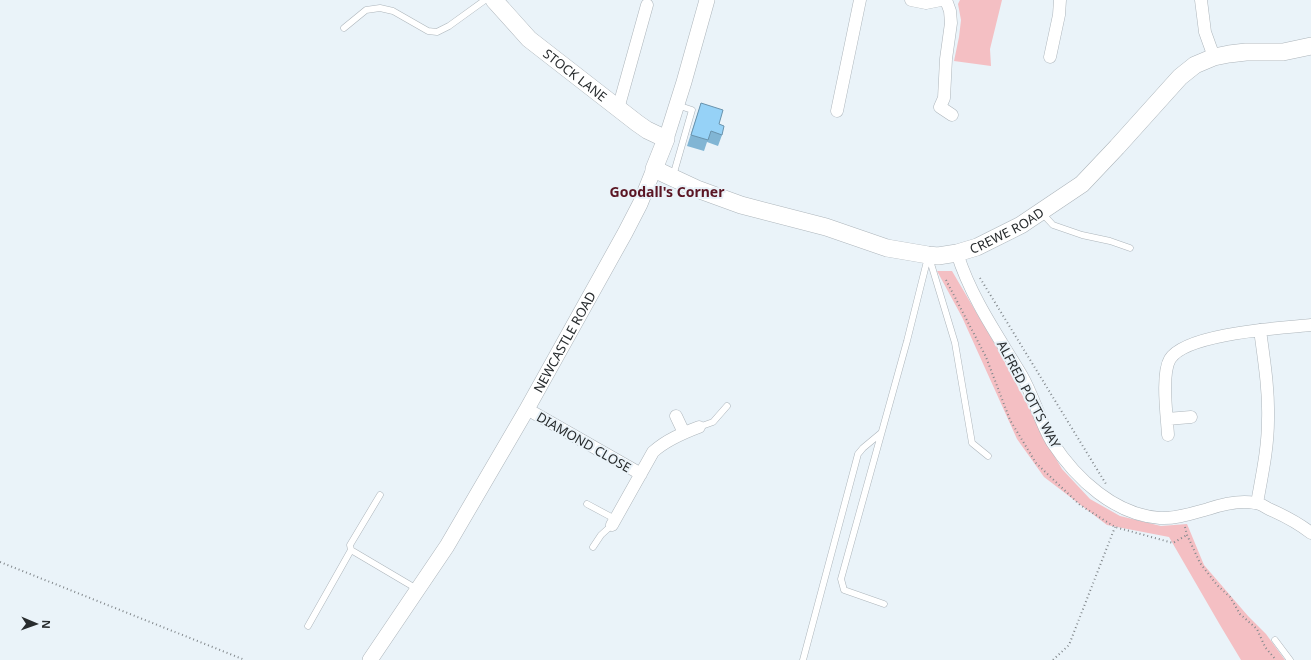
<svg xmlns="http://www.w3.org/2000/svg" width="1311" height="660" font-family="'Noto Sans',sans-serif">
  <style>
    .green { fill: #f4bfc3 }
    .lines { fill: none; stroke-linecap: round; stroke-linejoin: round }
    .service-casing { stroke: #adb5bb; stroke-width: 7 }
    .minor-casing { stroke: #adb5bb; stroke-width: 13 }
    .tertiary-casing { stroke: #adb5bb; stroke-width: 16 }
    .secondary-casing { stroke: #adb5bb; stroke-width: 18 }
    .path { stroke: #82888c; stroke-width: 2; stroke-dasharray: 1 3; stroke-linecap: butt }
    .service { stroke: #fff; stroke-width: 6 }
    .minor { stroke: #fff; stroke-width: 12 }
    .tertiary { stroke: #fff; stroke-width: 15 }
    .secondary { stroke: #fff; stroke-width: 17 }
    .wall { fill: #81b5d4 }
    .building { fill: #96d2f7; stroke: #6993ad }
    .labels { text-anchor: middle; dominant-baseline: central; stroke-width: 4; stroke-linejoin: round; paint-order: stroke }
    .street-label { font-size: 13px; fill: #282c2e; stroke: #eaf3f9 }
    .neighbourhood-label { font-size: 14px; font-weight: bold; fill: #5b1624; stroke: #eaf3f9 }
  </style>
  <rect width="100%" height="100%" fill="#eaf3f9"/>
  <path class="green" d="M960 0H1002L990 49 991 66 954 61 959 37 961 20 958 4Z
    M937 271H952L996 346 1027 404 1046 442 1062 469 1090 499 1120 516 1161 526 1187 524 1204 565 1248 616 1266 634 1285 660H1241L1220 625 1169 537 1107 525 1044 477 1017 439 962 317Z"/>
  <g class="lines">
    <g class="service-casing">
      <path id="service" d="M344 28 366 10 380 8 393 11 428 31 437 32 449 26 485 0
        M673 176 692 110 677 105
        M1041 212 1053 225 1082 235 1110 241 1130 248
        M929 257 955 343 972 443 988 456
        M699 427 713 422 727 406
        M380 495 350 545 351 550 417 589
        M587 504 615 519
        M593 547 601 535 612 525
        M884 604 844 590 841 579 907 341 928 257
        M308 626 351 550
        M1275 640 1290 660
        M803 660 858 454 863 448 881 433"/>
    </g>
    <g class="minor-casing">
      <path id="minor" d="M911 0 926 3 941 0
        M946 0 950 11 951 23 946 59 944 98 940 107 952 115
        M1201 0 1205 32 1214 57
        M1050 57 1059 15 1060 0
        M618 109 647 5
        M837 111 860 0
        M957 253C971 298 998 336 1022 376 1034 397 1040 422 1052 442 1076 479 1115 515 1160 518 1176 519 1193 513 1208 509 1223 504 1240 500 1255 503 1260 503 1265 507 1269 509 1285 516 1297 522 1311 533
        M527 409 641 474
        M676 416 684 433
        M1167 419 1191 417
        M1168 435C1167 417 1161 374 1170 359 1186 333 1282 328 1311 325
        M1257 503C1262 475 1268 448 1268 420 1269 390 1264 360 1260 330
        M612 525 653 452C666 440 683 433 699 427"/>
    </g>
    <g class="tertiary-casing">
      <g id="tertiary">
        <path d="M666 139 684 82 707 0"/>
        <path id="s1" d="M370 660 447 546 527 409 625 233 640 204 654 169"/>
      </g>
    </g>
    <g class="secondary-casing">
      <g id="secondary">
        <path id="s2" d="M494 0 529 39 637 123 647 130 666 139 654 169 697 189 741 205 826 227 887 248 928 255 938 256 957 253 977 247 1021 225 1082 184 1117 147 1180 77 1195 65 1214 57 1229 54 1246 52H1283L1311 46"/>
      </g>
    </g>
    <path class="path" d="M980 278 1106 484
      M946 280 986 357 1010 420 1036 463 1080 505 1115 527 1173 543 1187 535
      M1185 527 1187 535 1200 563 1217 585 1230 597 1240 614 1257 629 1265 647 1276 660
      M0 562 245 660
      M1053 660 1069 645 1115 527"/>
    <use href="#service" class="service"/>
    <use href="#minor" class="minor"/>
    <use href="#tertiary" class="tertiary"/>
    <use href="#secondary" class="secondary"/>
  </g>
  <path class="wall" d="M701 103 719 124 722 135 718 146 707 142 704 151 687 146Z"/>
  <path class="building" d="M701 103 723 110 719 124 724 126 722 135 711 131 708 140 691 135Z"/>
  <g class="labels">
    <g class="street-label">
      <text stroke="none"><textPath href="#s2" startOffset="111">STOCK LANE</textPath></text>
      <text stroke="none"><textPath href="#s2" startOffset="627">CREWE ROAD</textPath></text>
      <text stroke="none"><textPath href="#s1" startOffset="373">NEWCASTLE ROAD</textPath></text>
      <text transform="translate(1029 394) rotate(62)">ALFRED POTTS WAY</text>
      <text transform="translate(584 442) rotate(30)">DIAMOND CLOSE</text>
    </g>
    <g class="neighbourhood-label">
      <text x="667" y="191">Goodall's Corner</text>
    </g>
  </g>
  <g transform="translate(36 624) rotate(92)" stroke="#eaf3f9" stroke-width="3" paint-order="stroke">
  <path d="M0-3L7 15L0 10L-7 15Z" fill="#282c2e"/>
  <text y="-6" font-size="11" font-weight="bold" text-anchor="middle" fill="#282c2e">N</text>
  </g>
</svg>
